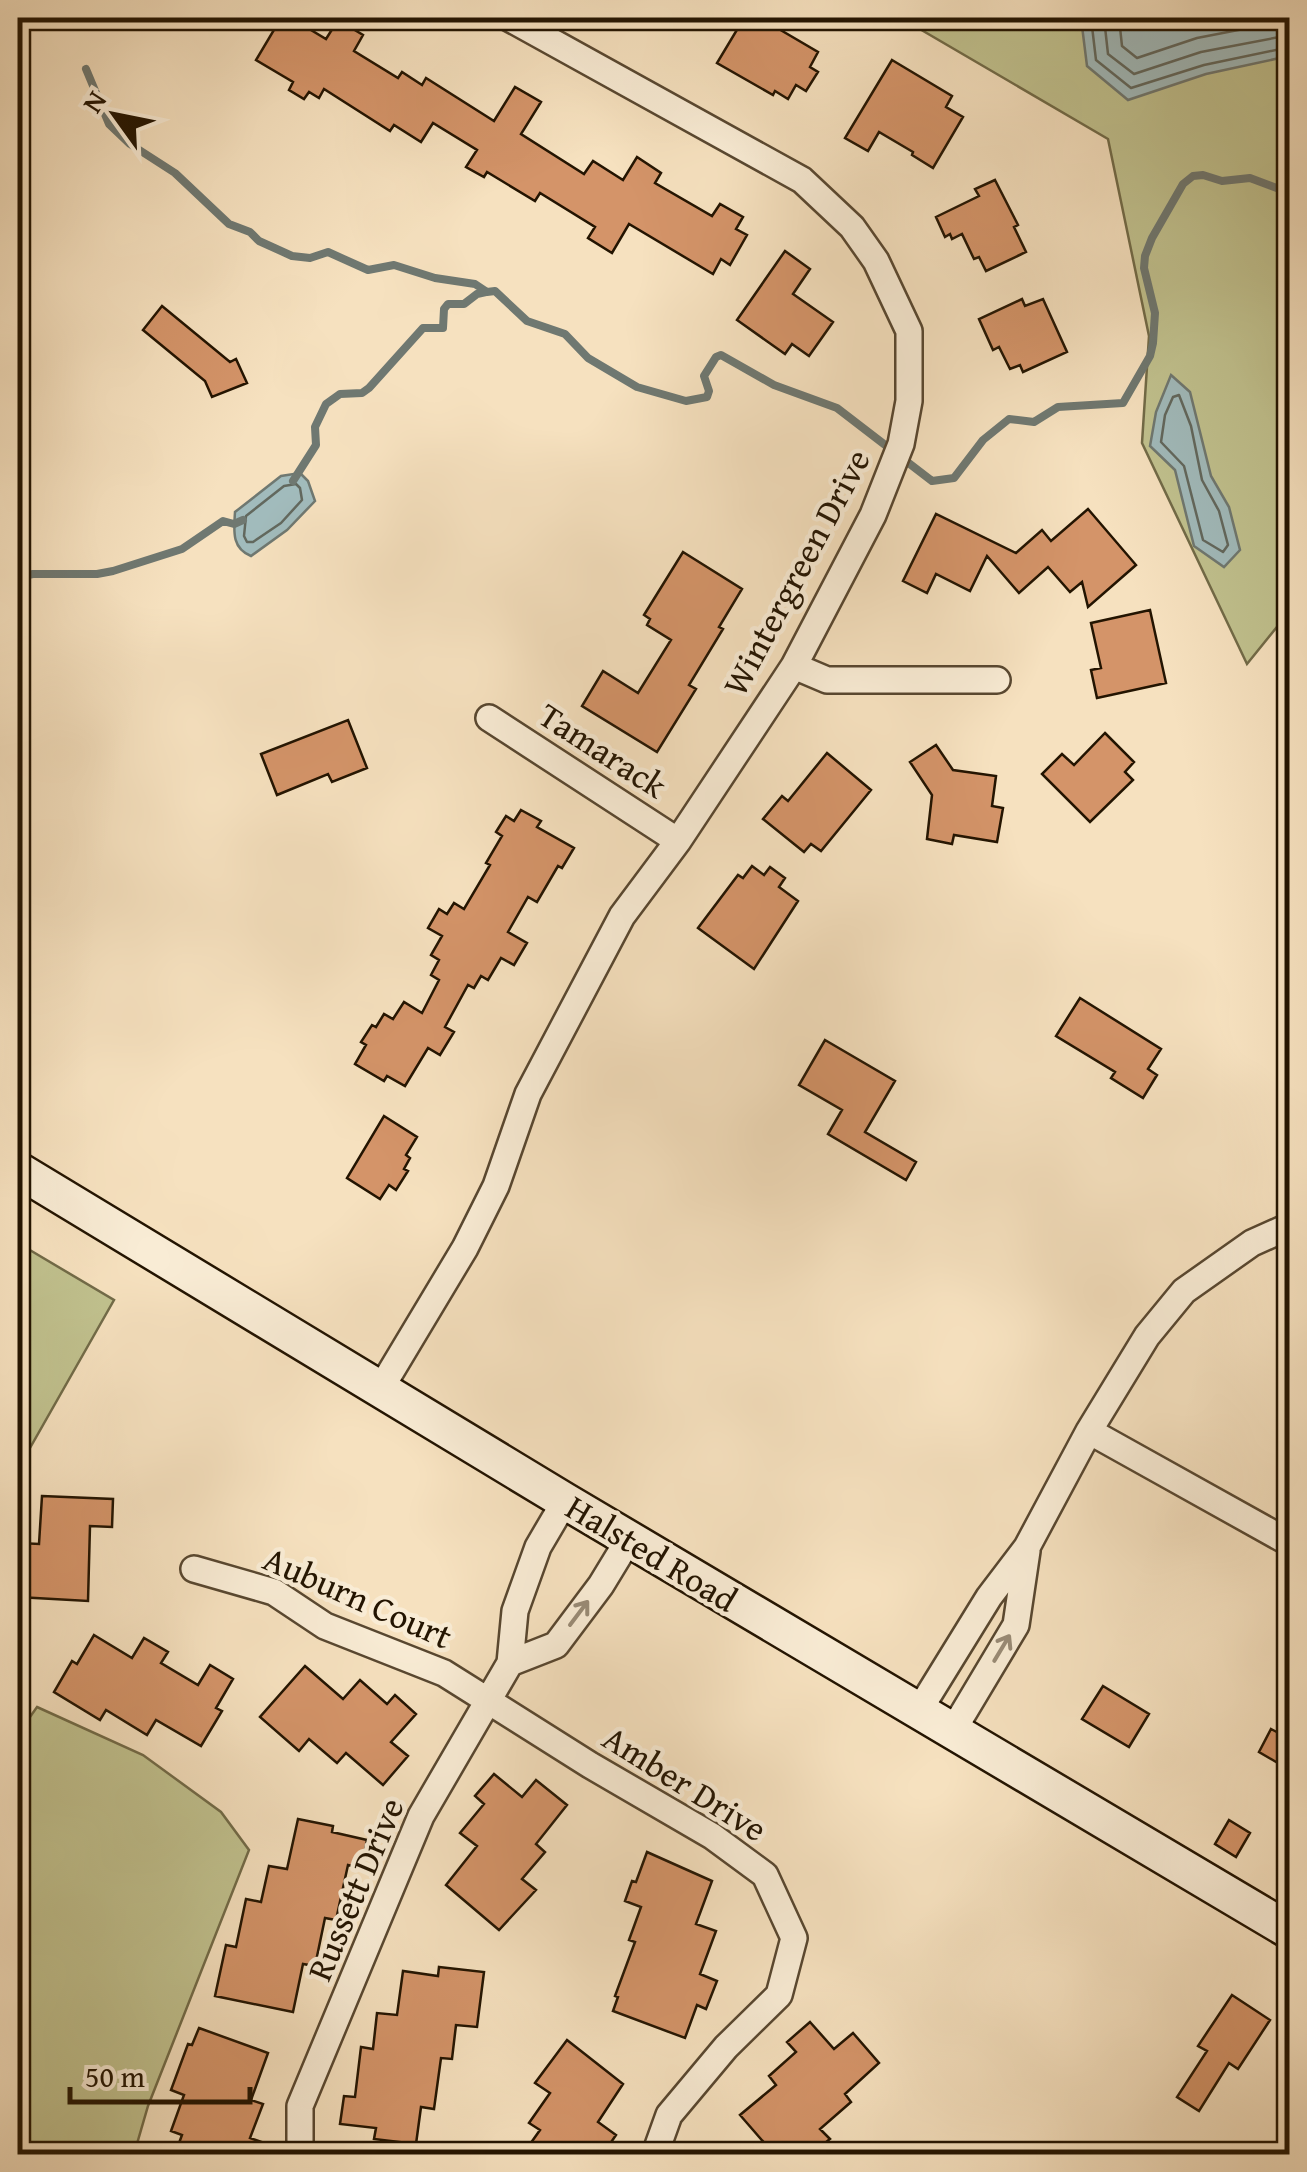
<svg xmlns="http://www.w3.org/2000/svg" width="1307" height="2172" font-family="'Gentium Book Plus',serif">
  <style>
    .green { fill: #c1c28f; stroke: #726b48; stroke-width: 2.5 }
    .water { fill: #a1bbbc; stroke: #6f7871; stroke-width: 2.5 }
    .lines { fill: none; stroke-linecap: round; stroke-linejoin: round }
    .shore { stroke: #62685e; stroke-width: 2.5 }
    .stream { stroke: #6f7871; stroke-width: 8 }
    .building { fill: #d49469; stroke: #231401; stroke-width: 2.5 }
    .street-casing { stroke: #584730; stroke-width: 30 }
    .secondary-casing { stroke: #231401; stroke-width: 40 }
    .street { stroke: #f9ecd5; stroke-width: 25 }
    .secondary { stroke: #f9ecd5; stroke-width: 35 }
    .oneway { stroke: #998b76 }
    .labels { text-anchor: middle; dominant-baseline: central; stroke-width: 9; stroke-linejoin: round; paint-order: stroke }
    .street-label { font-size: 35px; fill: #231401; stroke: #f9ecd5 }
  </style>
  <rect width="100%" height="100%" fill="#f6e1bf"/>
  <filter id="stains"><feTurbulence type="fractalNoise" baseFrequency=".002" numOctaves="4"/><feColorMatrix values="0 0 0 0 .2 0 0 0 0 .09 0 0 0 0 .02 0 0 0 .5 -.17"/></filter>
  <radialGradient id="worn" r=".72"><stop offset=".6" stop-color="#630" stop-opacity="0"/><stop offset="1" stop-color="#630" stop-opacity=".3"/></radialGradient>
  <path class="green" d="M901 18H1289V612L1247 664 1142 443 1149 336 1108 139Z
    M18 1243 114 1300 18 1469Z
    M37 1707 143 1755 221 1812 249 1850 148 2106 134 2154H18V1734Z"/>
  <path class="water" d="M1081 18H1289V56L1206 74 1128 100 1087 66Z
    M1171 375 1190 392 1211 476 1229 507 1240 550 1224 567 1194 546 1175 470 1150 446 1156 412Z
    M300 473 308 481 315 501 287 530 251 556C231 548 234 530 235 512L281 476Z"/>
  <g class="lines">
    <path class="shore" d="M1091 18 1096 60 1131 88 1204 65 1290 47
      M1104 18 1108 54 1134 74 1201 52 1290 35
      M1119 18 1122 46 1137 58 1197 38 1290 20
      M1179 395 1191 426 1202 480 1219 511 1228 545 1223 552 1203 540 1184 466 1161 442 1165 415 1173 397Z
      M296 484 300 488 302 500 281 523 253 542H247L244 536 246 516 284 486Z"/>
    <path class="stream" d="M86 69 109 124 130 144 175 173 229 224 250 232 259 241 292 256 310 258 328 252 368 270 394 265 435 278 475 284 487 292 495 291 527 321 565 334 588 358 637 387 686 401 707 397 709 391 704 376 716 357 721 355 774 385 837 408 932 481 954 478 983 440 1009 419 1034 422 1058 407 1123 403 1150 356 1153 343 1155 313 1144 268 1145 256 1152 238 1183 184 1193 176 1203 175 1222 181 1250 178 1290 193
      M293 481 316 445 315 427 326 404 340 394 362 393 369 388 423 328H443L444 309 448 304H464L477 294 486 292
      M18 577 33 574H97L113 571 182 549 223 521 234 524 243 520"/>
  </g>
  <path class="building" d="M281 18H291L326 39 338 20 363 35 354 51 398 78 402 72 422 85 426 78 494 121 515 87 541 102 521 134 584 174 593 161 623 180 637 157 661 173 655 183 712 216 720 204 743 217 736 229 747 235 730 265 721 259 713 274 629 224 612 253 588 238 595 227 540 193 535 201 487 172 484 177 466 167 477 150 433 123 421 142 394 125 390 131 324 89 319 98 309 92 304 99 289 90 293 82 256 60Z
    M744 18H760L818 52 810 67 818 72 806 91 796 85 788 99 775 91 773 95 717 63Z
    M892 60 952 96 946 107 963 117 933 168 912 155 913 152 879 132 868 151 845 138Z
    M995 180 1018 225 1014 227 1026 252 986 271 979 257 974 259 962 234 952 239 950 234 945 237 936 217 979 196 975 189Z
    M785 251 810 269 793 294 833 322 809 356 792 344 785 354 737 320Z
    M1022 299 1025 306 1043 299 1067 352 1023 372 1020 365 1010 369 999 347 993 350 979 319Z
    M162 306 230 362 236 359 247 383 212 397 205 381 143 330Z
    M1088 509 1136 565 1088 607 1082 582 1070 592 1048 567 1019 593 987 556 970 591 936 574 927 593 903 581 936 514 1016 553 1042 530 1051 541Z
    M683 552 742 589 719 627 723 629 689 685 696 689 657 752 582 706 603 671 638 693 671 640 647 625 650 619 644 615Z
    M1150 610 1166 683 1097 698 1091 670 1101 668 1091 623Z
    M348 720 367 768 332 782 328 774 277 795 261 754Z
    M1105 733 1134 762 1125 772 1133 780 1090 822 1042 774 1062 754 1074 765Z
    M936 745 953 770 996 776 992 806 1003 808 997 842 954 835 952 844 927 839 932 795 910 762Z
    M827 753 871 790 821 851 811 844 804 852 763 819 782 796 788 801Z
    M521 810 541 821 537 827 574 848 562 868 558 866 537 902 528 897 508 932 527 943 514 965 501 958 488 980 481 976 474 988 468 985 445 1027 454 1032 440 1055 428 1048 405 1086 387 1076 384 1081 355 1064 366 1045 361 1042 372 1025 376 1027 384 1014 393 1019 404 1002 422 1013 439 980 431 975 439 960 431 955 442 936 428 928 439 909 447 914 454 903 464 909 490 865 486 863 502 836 496 832 506 816 514 821Z
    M752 866 764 875 770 867 785 878 779 887 798 901 754 969 698 928 738 875 743 878Z
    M1080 998 1161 1049 1148 1069 1157 1075 1143 1098 1111 1078 1115 1072 1056 1036Z
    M825 1040 895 1081 865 1132 916 1162 906 1180 828 1134 842 1110 799 1085Z
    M384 1116 417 1137 406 1155 410 1158 404 1169 408 1171 396 1190 389 1185 380 1199 347 1178Z
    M42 1496 113 1499 112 1527 90 1526 88 1601 18 1597 20 1543 39 1544Z
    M94 1635 132 1658 144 1638 168 1652 161 1663 198 1685 210 1665 233 1679 216 1708 222 1711 201 1746 156 1720 147 1735 106 1710 100 1720 54 1692 72 1661 77 1664Z
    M305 1666 343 1699 360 1680 387 1704 395 1695 416 1714 391 1742 408 1756 383 1785 346 1753 337 1763 309 1739 299 1751 260 1717Z
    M1103 1686 1149 1714 1129 1747 1082 1719Z
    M1271 1729 1290 1739V1755L1283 1766 1259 1752Z
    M494 1774 522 1797 536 1780 567 1805 536 1844 545 1852 522 1879 536 1890 499 1930 446 1885 477 1846 460 1833 484 1804 475 1796Z
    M298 1819 333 1826 332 1832 367 1840 361 1868 348 1865 336 1920 325 1918 315 1966 303 1964 293 2012 215 1996 226 1945 236 1947 246 1899 261 1902 269 1866 287 1869Z
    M1229 1820 1250 1833 1236 1857 1215 1844Z
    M647 1852 712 1881 696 1924 716 1931 700 1974 717 1981 706 2009 697 2005 685 2038 613 2011 618 1997 615 1996 635 1942 629 1940 641 1907 625 1901 632 1881 636 1882Z
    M439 1967 484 1972 477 2027 456 2025 452 2059 441 2058 434 2109 421 2107 416 2144 374 2139 376 2128 340 2124 344 2096 355 2097 361 2047 373 2049 377 2013 397 2015 403 1971 438 1976Z
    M1232 1995 1270 2020 1238 2069 1229 2063 1199 2111 1177 2097 1207 2051 1198 2046Z
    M810 2022 834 2049 853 2033 879 2063 845 2094 851 2102 820 2129 830 2139 811 2154H774L740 2115 776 2085 769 2076 796 2052 787 2042Z
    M199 2028 268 2053 251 2100 263 2104 250 2138 284 2150V2154H175L182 2135 171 2131 184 2095 171 2090 188 2044 192 2045Z
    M567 2040 623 2084 598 2122 616 2135 603 2154H523L540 2130 529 2123 550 2093 535 2083Z"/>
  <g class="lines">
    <g class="street-casing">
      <path id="street" d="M794 666 827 680H997
        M489 718 678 841
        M381 1388 465 1248 496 1186 528 1094 622 916 678 841 794 666 873 515 901 444 909 401V331L876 261 852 227 802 180 509 18
        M1089 1431 1290 1543
        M194 1569 274 1592 325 1626 444 1673 590 1765 712 1836 765 1875 794 1938 779 1995 726 2047 669 2115 655 2154
        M510 1663 556 1645 601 1585 629 1539
        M918 1712 989 1597 1027 1547 1089 1431 1147 1336 1184 1291 1252 1243 1290 1226
        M952 1732 1016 1625 1027 1551
        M300 2154V2106L421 1816 510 1663 515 1611 538 1547 565 1501"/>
    </g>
    <g class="secondary-casing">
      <path id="secondary" d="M18 1170 565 1501 1290 1931"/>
    </g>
    <use href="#street" class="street"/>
    <use href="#secondary" class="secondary"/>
  </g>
  <defs><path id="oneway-shaft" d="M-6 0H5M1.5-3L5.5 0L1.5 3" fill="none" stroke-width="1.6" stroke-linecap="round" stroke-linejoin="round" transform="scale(2.5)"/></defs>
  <g class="oneway">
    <use href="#oneway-shaft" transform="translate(579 1613) rotate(-53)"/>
    <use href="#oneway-shaft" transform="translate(1002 1648) rotate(-59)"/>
  </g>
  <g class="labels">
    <g class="street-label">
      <text transform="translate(796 572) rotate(-62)">Wintergreen Drive</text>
      <text transform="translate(603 750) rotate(33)">Tamarack</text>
      <text transform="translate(652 1553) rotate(31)">Halsted Road</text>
      <text transform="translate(358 1597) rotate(24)">Auburn Court</text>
      <text transform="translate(685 1783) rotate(32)">Amber Drive</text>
      <text transform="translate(355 1889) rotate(-67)">Russett Drive</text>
    </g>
  </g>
  <rect width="1307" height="2172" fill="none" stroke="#f6e1bf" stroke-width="60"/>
  <rect x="20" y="20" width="1267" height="2132" fill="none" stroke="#231401" stroke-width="5"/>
  <rect x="30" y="30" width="1247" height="2112" fill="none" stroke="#231401" stroke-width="2.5"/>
  <g transform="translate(115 115) rotate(303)" stroke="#f9ecd5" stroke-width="8" paint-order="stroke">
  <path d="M0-8L18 38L0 25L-18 38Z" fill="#231401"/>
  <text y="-15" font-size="28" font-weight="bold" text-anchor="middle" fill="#231401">N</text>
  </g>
  <path d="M70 2087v15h180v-15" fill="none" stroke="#231401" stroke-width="5"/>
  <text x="85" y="2087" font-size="30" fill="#231401" stroke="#f9ecd5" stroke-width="8" paint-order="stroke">50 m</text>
  <rect width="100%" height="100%" filter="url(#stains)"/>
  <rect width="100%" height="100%" fill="url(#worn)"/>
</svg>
